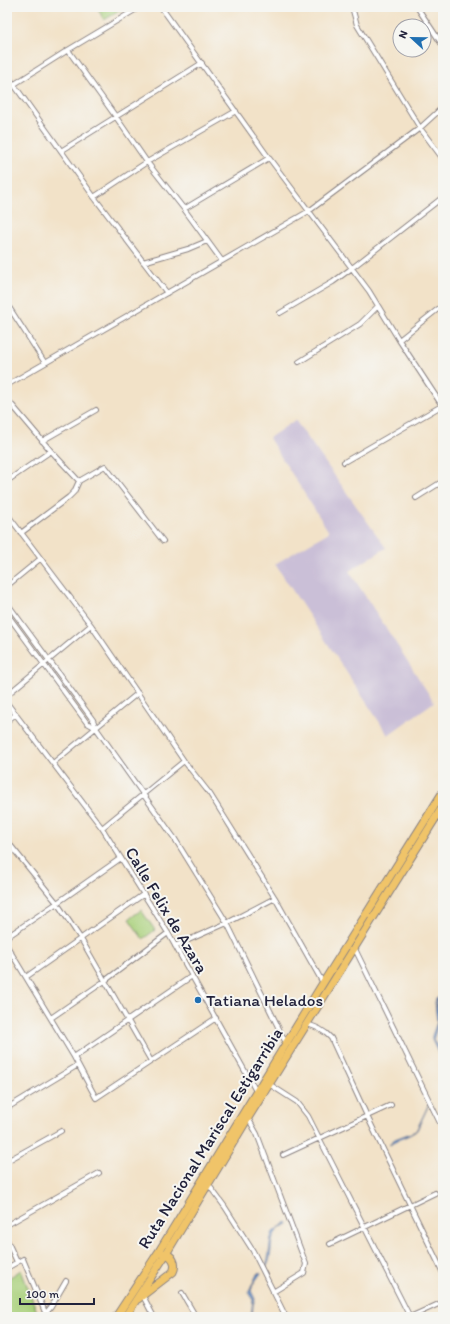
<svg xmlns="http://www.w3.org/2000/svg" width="450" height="1324" font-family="Itim,sans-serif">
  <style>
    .industrial { fill: #cabfd7 }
    .green { fill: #a9d07a; stroke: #66795a }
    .water { fill: #6c9ed7; stroke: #476089 }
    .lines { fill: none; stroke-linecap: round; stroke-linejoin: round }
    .street-casing { stroke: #8a8282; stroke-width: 6 }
    .highway-casing { stroke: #8a8282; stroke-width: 9 }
    .street { stroke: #fff; stroke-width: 4 }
    .highway { stroke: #f0c469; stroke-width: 7 }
    .poi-dot { fill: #1f6fb2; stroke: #f6f6f2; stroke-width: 1.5 }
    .labels { text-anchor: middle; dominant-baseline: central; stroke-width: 4; stroke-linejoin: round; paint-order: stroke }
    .street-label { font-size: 17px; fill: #22223b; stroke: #f6f6f2 }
    .poi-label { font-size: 17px; fill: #22223b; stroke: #f6f6f2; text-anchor: start }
  </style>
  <rect width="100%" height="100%" fill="#f6f6f2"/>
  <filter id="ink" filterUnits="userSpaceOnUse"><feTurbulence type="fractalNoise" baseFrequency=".025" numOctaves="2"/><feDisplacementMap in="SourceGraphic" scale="8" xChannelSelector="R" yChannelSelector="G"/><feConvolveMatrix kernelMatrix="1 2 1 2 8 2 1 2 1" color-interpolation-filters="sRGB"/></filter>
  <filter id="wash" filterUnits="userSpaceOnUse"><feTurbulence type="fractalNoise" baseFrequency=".012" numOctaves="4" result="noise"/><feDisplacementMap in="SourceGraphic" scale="16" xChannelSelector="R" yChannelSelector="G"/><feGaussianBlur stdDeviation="0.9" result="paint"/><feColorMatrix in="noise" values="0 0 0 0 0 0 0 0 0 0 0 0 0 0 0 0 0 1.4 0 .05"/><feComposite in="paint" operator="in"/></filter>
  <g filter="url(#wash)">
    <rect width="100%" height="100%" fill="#f2e2c8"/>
    <path class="industrial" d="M295 420 386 548 349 571 434 702 388 735 275 564 329 532 269 438Z"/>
    <path class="green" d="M97 7H126L104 20Z
      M141 910 155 930 143 939 129 919Z
      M21 1270 39 1317H7V1279Z"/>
    <path class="water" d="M441 996H443V997L437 1000 436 1003 440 1017 433 1040 443 1055V1059L439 1055 432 1040V1036L437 1022 435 1002 436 999Z
      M429 1104 417 1130C409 1137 398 1138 390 1145L389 1144 395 1139 416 1131Z
      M287 1222 288 1224C263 1233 277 1253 265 1269L264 1268C271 1259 268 1244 273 1232Z
      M260 1272 261 1273 253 1284 251 1291 255 1299 253 1305 252 1317H251L253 1299 249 1292 256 1276Z"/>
  </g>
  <g filter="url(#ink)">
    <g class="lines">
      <g class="street-casing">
        <path id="street" d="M161 7 269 158 369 291 399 340 443 407
          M352 7 357 25 420 128 443 159
          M417 7 443 46
          M68 50 116 117 147 162 184 209 222 261
          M7 75 94 197 167 293
          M13 85 68 50 140 7
          M61 151 202 63
          M94 197 147 162 236 111
          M184 209 269 158
          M143 262 188 249 207 241
          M7 304 45 363
          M280 313 333 282 352 268 443 197
          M399 340 443 305
          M299 362 360 324 378 306
          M7 385 309 211 420 128 443 107
          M7 399 51 451 79 481
          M42 441 96 410
          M344 462 443 405
          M7 481 51 451
          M416 498 443 481
          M7 514 91 625 184 761 210 794 275 898 323 983
          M21 533 69 497 74 492 79 481 105 466 163 541
          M7 586 40 559
          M7 603 93 720 96 728 87 723 7 614
          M7 695 91 625
          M7 703 102 828 168 933 256 1091
          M7 721 16 714
          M96 728 175 839 227 923 286 1043
          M53 763 138 693
          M102 828 184 761
          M7 841 57 903 81 939 151 1061
          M7 937 57 903 121 858
          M7 946 74 1057 96 1098 216 1018
          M175 946 227 923 275 898
          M355 949 443 1129
          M26 977 144 894
          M51 1018 106 980 168 933
          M307 1024C316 1027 324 1030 331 1038L367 1116 443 1273
          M74 1057 192 976
          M269 1084 297 1102 308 1116 410 1317
          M7 1108 78 1065
          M248 1118 257 1134 306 1264 304 1273 273 1292
          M283 1155 391 1105
          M7 1161 61 1131
          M208 1184 225 1207 253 1251 286 1317
          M7 1225 99 1173
          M7 1240 17 1262
          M330 1244 435 1193
          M7 1268 23 1259 47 1317
          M182 1293 196 1317
          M143 1296 154 1317
          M46 1313 51 1307 66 1281
          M410 1317 443 1302"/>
      </g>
      <g class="highway-casing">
        <path id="highway" d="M138 1299 173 1272C177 1264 173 1255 163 1253
          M116 1317 158 1253 323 983 443 792
          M125 1317 166 1254 248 1118 443 806"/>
      </g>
      <use href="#street" class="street"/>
      <use href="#highway" class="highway"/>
    </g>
  </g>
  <circle class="poi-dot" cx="198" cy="1000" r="4"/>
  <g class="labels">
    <g class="street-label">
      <text transform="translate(167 910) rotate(59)">Calle Felix de Azara</text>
      <text transform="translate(210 1138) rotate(-58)">Ruta Nacional Mariscal Estigarribia</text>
    </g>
    <g class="poi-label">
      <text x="206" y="1000">Tatiana Helados</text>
    </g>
  </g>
  <rect width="450" height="1324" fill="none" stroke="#f6f6f2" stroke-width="24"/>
  <g transform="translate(412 38) rotate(292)"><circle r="19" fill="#f6f6f2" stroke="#a1a1a9"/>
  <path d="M0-3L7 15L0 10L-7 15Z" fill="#1f6fb2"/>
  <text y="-6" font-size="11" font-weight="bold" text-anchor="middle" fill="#22223b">N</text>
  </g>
  <path d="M20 1298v6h74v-6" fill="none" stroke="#22223b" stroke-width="2"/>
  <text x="26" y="1298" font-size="12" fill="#22223b" stroke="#f6f6f2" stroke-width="3" paint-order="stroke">100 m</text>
</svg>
